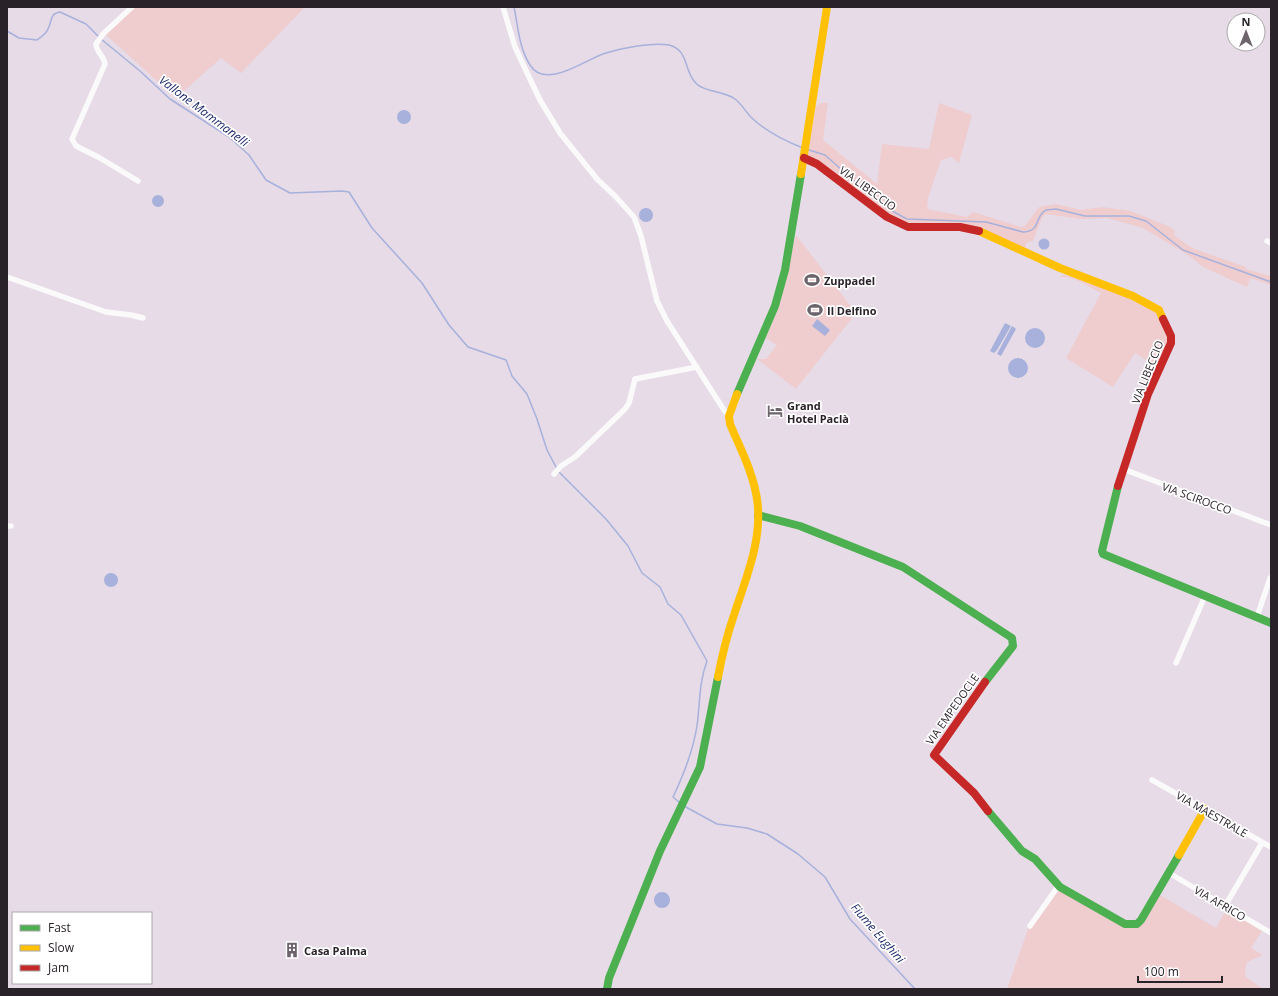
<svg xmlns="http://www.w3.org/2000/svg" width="1278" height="996" font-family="'Open Sans',sans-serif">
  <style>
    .green { fill: #efccce }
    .water { fill: #a7b1dc }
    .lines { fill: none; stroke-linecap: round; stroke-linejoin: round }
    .stream { stroke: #a7b1dc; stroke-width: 1.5 }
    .street { stroke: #fbfafb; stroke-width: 5.5 }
    .fast { stroke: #4caf50; stroke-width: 8 }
    .slow { stroke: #ffc107; stroke-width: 8 }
    .jam { stroke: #c62828; stroke-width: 8 }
    .labels { text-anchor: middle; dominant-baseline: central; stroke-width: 3.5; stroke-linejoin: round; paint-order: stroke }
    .street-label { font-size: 11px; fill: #2a2229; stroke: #fff }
    .poi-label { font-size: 11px; font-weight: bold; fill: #2a2229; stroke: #fff; text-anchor: start }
    .water-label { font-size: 12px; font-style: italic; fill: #1d296c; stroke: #fff }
  </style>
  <rect width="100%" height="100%" fill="#e6dbe6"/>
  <path class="green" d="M134 7H305L241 73 221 58 176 98 105 34Z
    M820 103H828L823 140 877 184 882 144 929 149 939 103 972 115 959 163 951 157 941 160 928 198 927 209 967 217 973 212 1021 227 1025 226 1039 207 1056 204 1081 210 1102 207 1131 211 1170 227 1175 231 1174 235 1192 248 1246 267 1245 269 1271 276V285L1250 278 1247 287 1203 267 1191 257 1143 228 1107 218 1081 219 1046 214 1042 218 1033 241 1027 242 1025 248 989 232 909 224 887 214 808 155 816 106Z
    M796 235 856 313 796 389 757 359H766L777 345 766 338 779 306Z
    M1063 275 1074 277 1154 308 1169 339 1157 367 1135 353 1113 387 1066 358 1101 293C1089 287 1071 273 1058 278Z
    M1061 890 1130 927 1158 894 1216 928 1226 910 1262 931 1251 948 1263 955 1247 962 1245 971 1246 977 1263 989H1007L1028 929 1031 928 1057 892Z"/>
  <path class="water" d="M397 117a7 7 0 1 1 14 0a7 7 0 1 1-14 0Z
    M152 201a6 6 0 1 1 12 0a6 6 0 1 1-12 0Z
    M639 215a7 7 0 1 1 14 0a7 7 0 1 1-14 0Z
    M1038.5 244a5.5 5.5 0 1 1 11 0a5.5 5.5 0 1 1-11 0Z
    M817 319 830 330 825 336 812 326Z
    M1005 323 1011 326 997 350 994 353 990 351Z
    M1012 326 1016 329 1001 356 997 354Z
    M1025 338a10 10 0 1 1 20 0a10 10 0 1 1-20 0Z
    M1008 368a10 10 0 1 1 20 0a10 10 0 1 1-20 0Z
    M104 580a7 7 0 1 1 14 0a7 7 0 1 1-14 0Z
    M654 900a8 8 0 1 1 16 0a8 8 0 1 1-16 0Z"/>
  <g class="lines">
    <path class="stream" d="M514 7C518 26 519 48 530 65 546 91 587 58 606 53 622 48 653 42 669 45 688 50 684 68 694 81 703 93 723 90 735 99 742 104 746 113 753 119 767 132 785 141 803 148
      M7 31 19 38 37 40C41 37 46 34 48 29 52 21 50 13 60 12L86 24 99 37
      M101 39 140 71 170 99 229 137 249 155 266 180 290 193 342 191 349 192 372 228 422 283 449 325 468 347 506 360 512 376 527 394 537 419 547 450 557 469
      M809 150 825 155 868 193 894 212 907 219 986 222 1023 232C1042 231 1034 216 1046 210L1056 209 1085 216H1129L1146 221 1183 250 1271 282
      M559 472 606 519 628 546 642 573 660 587 668 604 681 615 707 661C699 682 700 704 697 726 693 751 684 774 673 797L679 802
      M684 806 717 824 747 828 767 834 798 854 825 877 850 919 915 989"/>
    <path class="street" d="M132 7 103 34 96 44C96 52 104 56 105 64L72 139 76 146 100 158 138 181
      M503 7 515 47 528 75 540 100 560 133 597 179 615 196 634 217 641 236 657 301 667 321 724 410 729 416
      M1267 241 1271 243
      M7 277 106 312 131 315 143 318
      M1123 469 1271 525
      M554 474 561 466 575 457 625 409 629 403 635 379 697 367
      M7 526H11
      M1257 617 1270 578
      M1176 663 1205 596
      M1152 780 1271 847
      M1169 873 1271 933
      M1225 906 1262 843
      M1030 926 1059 885"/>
    <path class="fast" d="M737 394 775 306 785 270 801 174
      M1118 486 1102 551 1103 554 1271 623
      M758 515 800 526 903 567 1012 638 1013 646 985 682
      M988 811 1022 851 1035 859 1060 887 1125 924H1137L1141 920 1179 855
      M607 989 609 978 660 851 700 767 718 677"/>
    <path class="slow" d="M801 174 827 7
      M979 231 1060 268 1133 296 1159 310 1163 319
      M718 677C722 656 727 635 734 615 746 578 763 539 757 499 753 472 740 448 730 424L729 416 737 394
      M1179 855 1205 809"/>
    <path class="jam" d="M804 158 817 164 887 217 908 227H960L979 231
      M1118 486 1148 394 1171 343V336L1163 319
      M985 682 934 755 974 793 988 811"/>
  </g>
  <defs>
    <g id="stadium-bare" transform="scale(1.2)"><path d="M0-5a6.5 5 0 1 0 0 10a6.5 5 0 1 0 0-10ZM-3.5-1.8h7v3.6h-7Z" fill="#6c636b" stroke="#fff" stroke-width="2.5" paint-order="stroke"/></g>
    <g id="hotel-bare" transform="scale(1.2)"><path d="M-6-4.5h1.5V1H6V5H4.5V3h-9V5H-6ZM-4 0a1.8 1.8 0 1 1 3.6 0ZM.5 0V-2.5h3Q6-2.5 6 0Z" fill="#6c636b" stroke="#fff" stroke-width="2.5" paint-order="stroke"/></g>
    <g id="building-bare" transform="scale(1.2)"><path d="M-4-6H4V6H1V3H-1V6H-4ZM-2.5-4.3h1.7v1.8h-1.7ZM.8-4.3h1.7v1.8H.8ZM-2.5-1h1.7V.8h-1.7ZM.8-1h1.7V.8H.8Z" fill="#6c636b" stroke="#fff" stroke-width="2.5" paint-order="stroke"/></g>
  </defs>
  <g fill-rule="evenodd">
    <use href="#stadium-bare" x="812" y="280"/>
    <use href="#stadium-bare" x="815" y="310"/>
    <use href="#hotel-bare" x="775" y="411"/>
    <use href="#building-bare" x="292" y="950"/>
  </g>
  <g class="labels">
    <g class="street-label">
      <text transform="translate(868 188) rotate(36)">VIA LIBECCIO</text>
      <text transform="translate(1147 372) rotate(-68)">VIA LIBECCIO</text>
      <text transform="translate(1197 498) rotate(20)">VIA SCIROCCO</text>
      <text transform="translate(952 709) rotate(-55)">VIA EMPEDOCLE</text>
      <text transform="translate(1212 814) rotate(30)">VIA MAESTRALE</text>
      <text transform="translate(1220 903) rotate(30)">VIA AFRICO</text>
    </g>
    <g class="poi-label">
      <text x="824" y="280">Zuppadel</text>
      <text x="827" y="310">Il Delfino</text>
      <text x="787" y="405">Grand<tspan x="787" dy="13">Hotel Paclà</tspan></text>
      <text x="304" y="950">Casa Palma</text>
    </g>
    <g class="water-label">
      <text transform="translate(204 111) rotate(37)">Vallone Mammanelli</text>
      <text transform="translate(878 933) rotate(49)">Fiume Eughini</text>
    </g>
  </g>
  <rect width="1278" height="996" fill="none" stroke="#2a2229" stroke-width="16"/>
  <rect x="12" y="912" width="140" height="72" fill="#ffffff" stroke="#aaa7a9"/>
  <rect x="20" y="925" width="20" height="6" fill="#4caf50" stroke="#aaa7a9"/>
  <text x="48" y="932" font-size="12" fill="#2a2229">Fast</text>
  <rect x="20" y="945" width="20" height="6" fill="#ffc107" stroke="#aaa7a9"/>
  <text x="48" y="952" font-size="12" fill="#2a2229">Slow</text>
  <rect x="20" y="965" width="20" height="6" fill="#c62828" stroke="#aaa7a9"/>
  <text x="48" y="972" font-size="12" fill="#2a2229">Jam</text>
  <g transform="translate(1246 32)"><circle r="19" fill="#ffffff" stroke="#aaa7a9"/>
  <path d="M0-3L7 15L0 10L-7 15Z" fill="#6c636b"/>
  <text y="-6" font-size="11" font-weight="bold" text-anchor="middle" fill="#2a2229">N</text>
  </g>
  <path d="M1138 976v6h84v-6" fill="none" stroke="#2a2229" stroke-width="2"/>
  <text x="1144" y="976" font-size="12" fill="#2a2229" stroke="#ffffff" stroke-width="3" paint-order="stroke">100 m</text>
</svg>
